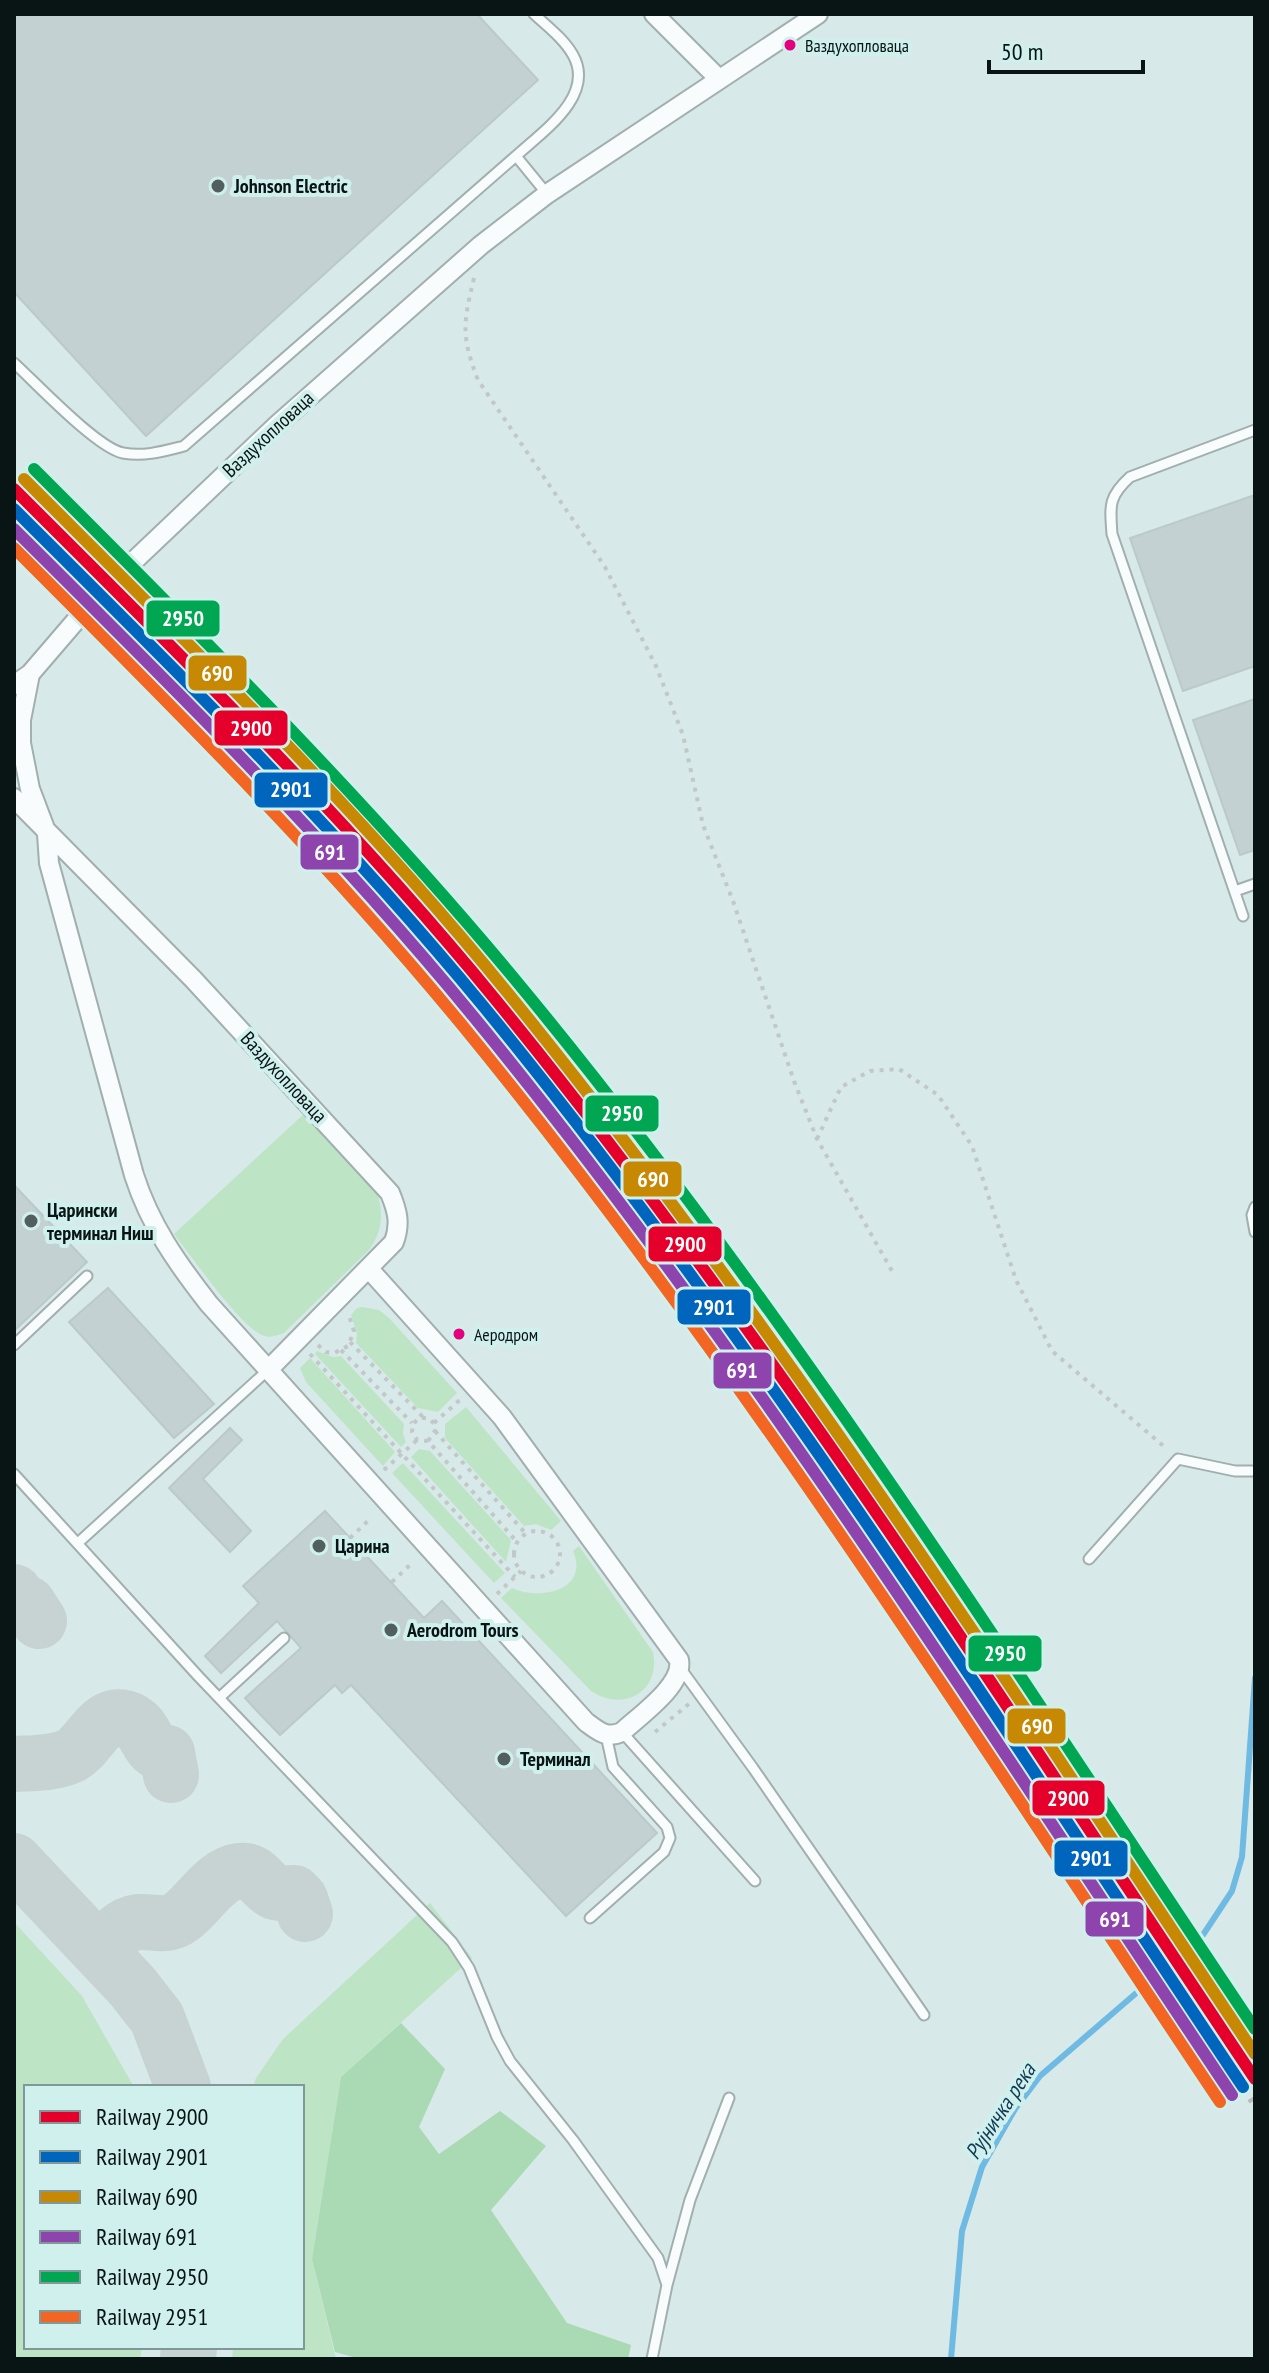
<svg xmlns="http://www.w3.org/2000/svg" width="1269" height="2373" font-family="'PT Sans Narrow',sans-serif">
  <style>
    .green { fill: #bde5c5 }
    .forest { fill: #a9dab3 }
    .lines { fill: none; stroke-linecap: round; stroke-linejoin: round }
    .stream { stroke: #6fbae2; stroke-width: 6 }
    .taxiway { stroke: #c7d2d2; stroke-width: 56 }
    .building { fill: #c3d1d2; stroke: #bbc9ca; stroke-width: 2 }
    .service-casing { stroke: #a1afae; stroke-width: 13 }
    .minor-casing { stroke: #a1afae; stroke-width: 22 }
    .path { stroke: #c2c8c8; stroke-width: 4; stroke-dasharray: 4 6; stroke-linecap: butt }
    .service { stroke: #f9fcfc; stroke-width: 9 }
    .minor { stroke: #f9fcfc; stroke-width: 18 }
    .rail { stroke: #b7bbbb; stroke-width: 6; stroke-dasharray: 4 8; stroke-linecap: butt }
    .rail-1-casing { stroke: #d0f0ee; stroke-width: 18 }
    .rail-2-casing { stroke: #d0f0ee; stroke-width: 18 }
    .rail-3-casing { stroke: #d0f0ee; stroke-width: 18 }
    .rail-4-casing { stroke: #d0f0ee; stroke-width: 18 }
    .rail-5-casing { stroke: #d0f0ee; stroke-width: 18 }
    .rail-6-casing { stroke: #d0f0ee; stroke-width: 18 }
    .rail-1 { stroke: #e4002b; stroke-width: 12 }
    .rail-2 { stroke: #0065bd; stroke-width: 12 }
    .rail-3 { stroke: #c78904; stroke-width: 12 }
    .rail-4 { stroke: #8e44ad; stroke-width: 12 }
    .rail-5 { stroke: #00a651; stroke-width: 12 }
    .rail-6 { stroke: #f26522; stroke-width: 12 }
    .bus-dot { fill: #e5007d; stroke: #d0f0ee; stroke-width: 3 }
    .poi-dot { fill: #515f5e; stroke: #d0f0ee; stroke-width: 3 }
    .labels { text-anchor: middle; dominant-baseline: central; stroke-width: 8; stroke-linejoin: round; paint-order: stroke }
    .bus-label { font-size: 18px; fill: #091414; stroke: #d0f0ee; text-anchor: start }
    .poi-label { font-size: 20px; font-weight: bold; fill: #091414; stroke: #d0f0ee; text-anchor: start }
    .street-label { font-size: 20px; fill: #091414; stroke: #d0f0ee }
    .water-label { font-size: 22px; font-style: italic; fill: #123b53; stroke: #d0f0ee }
    .line-badge { stroke: #d0f0ee; stroke-width: 3 }
    .badge-label { font-size: 22px; text-anchor: middle; font-weight: bold; fill: #fff }
  </style>
  <rect width="100%" height="100%" fill="#d7e9e8"/>
  <path class="green" d="M306 1112 376 1190C384 1212 383 1231 369 1250L284 1333C276 1336 268 1339 260 1334 236 1321 193 1258 174 1234Z
    M362 1307 379 1310 389 1318 457 1393 438 1412 418 1408 356 1343 357 1333 351 1315 357 1308Z
    M317 1351 333 1357 341 1356 404 1424 403 1434 406 1442 401 1447 315 1354Z
    M310 1358 395 1452 383 1466 306 1382 300 1368Z
    M466 1407 561 1521 551 1530 536 1524 524 1526 445 1438V1424Z
    M419 1449 430 1451 511 1540 506 1562 411 1457Z
    M403 1463 505 1573 494 1583 392 1473Z
    M579 1546 653 1652C661 1691 624 1713 591 1691L501 1598 512 1588C539 1601 590 1591 573 1551Z
    M430 1903 472 1958 341 2077 312 2259 336 2359H232L233 2347H302V2087H253L256 2078 283 2039Z
    M14 1922 82 1996 134 2087H26V2347H142L140 2359H14Z"/>
  <path class="forest" d="M401 2023 445 2069 419 2127 439 2154 500 2111 546 2146 491 2210 567 2323 631 2345 628 2359H360L335 2352 312 2259 341 2077Z"/>
  <g class="lines">
    <path class="stream" d="M1197 1944 1232 1891 1242 1857 1255 1678
      M951 2359 962 2231 982 2167 1015 2109 1040 2076 1156 1976"/>
    <path class="taxiway" d="M14 1592 21 1603 28 1604 39 1621
      M14 1764C32 1763 53 1764 70 1756 90 1747 98 1712 125 1718 144 1723 145 1742 155 1750 159 1752 163 1752 167 1753L171 1775
      M14 1861 132 1986 157 2018 183 2087
      M100 1952C110 1939 121 1924 138 1922 155 1921 166 1928 181 1917 199 1904 215 1874 239 1871 257 1868 262 1887 275 1892 281 1894 289 1893 294 1893L300 1899 305 1914
      M188 2359 189 2347"/>
  </g>
  <path class="building" d="M14 14H477L538 80 146 436 14 292Z
    M1255 495V666L1183 691 1130 538Z
    M1255 699V850L1240 855 1193 720Z
    M14 1185 87 1262 14 1331Z
    M108 1288 214 1404 174 1438 69 1322Z
    M230 1428 242 1440 203 1479 251 1531 230 1552 169 1488Z
    M325 1511 424 1618 442 1601 657 1833 566 1916 351 1685 342 1693 335 1685 280 1735 256 1710 245 1698 301 1648 277 1621 221 1673 205 1656 259 1603 243 1586Z"/>
  <g class="lines">
    <g class="service-casing">
      <path id="service" d="M534 14C548 27 564 39 573 55 596 96 542 132 516 156L547 194
        M14 363C36 383 97 448 123 453 145 457 164 451 184 446L516 156
        M1235 891 1255 884
        M1243 916 1112 534C1110 506 1108 497 1130 477L1255 430
        M1255 1207 1252 1215 1255 1232
        M14 1345 87 1276
        M14 1474 199 1677 452 1942 469 1968 497 2037 510 2061 573 2140 658 2258 667 2285
        M79 1542 268 1370
        M1089 1559 1178 1459 1235 1471H1255
        M681 1669 753 1768 924 2015
        M219 1698 284 1638
        M622 1732 755 1881
        M590 1918 664 1852 670 1838 667 1827 613 1767 606 1735
        M652 2359 667 2285 690 2200 729 2098"/>
    </g>
    <g class="minor-casing">
      <path id="minor" d="M654 14 719 79
        M30 674 21 720V743L30 789 47 834 49 863 134 1175C150 1225 177 1263 209 1304L586 1722C598 1731 607 1739 622 1732 639 1716 684 1685 679 1660L502 1417 369 1269
        M14 685 30 674 97 596 277 425 481 245 547 194 818 14
        M14 798 193 979 390 1193C397 1210 401 1223 394 1242L268 1370"/>
    </g>
    <path class="path" d="M474 278C463 324 461 336 478 380L605 567 656 666 683 735 703 825 733 901 794 1081 817 1139 892 1271
      M817 1139 841 1087 870 1071 899 1069 938 1095 972 1146 1016 1280 1052 1351 1167 1449
      M350 1342 423 1417
      M318 1345 326 1352 334 1353 348 1346 354 1331 349 1316
      M341 1350 412 1423
      M310 1354 515 1577
      M434 1423 462 1398
      M435 1431 526 1534
      M428 1441 435 1431 434 1423 427 1418H419L413 1424 412 1432 417 1440 428 1441 517 1542
      M384 1470 416 1441
      M514 1554a23 23 0 1 1 46 0a23 23 0 1 1-46 0Z
      M350 1538 371 1518
      M392 1582 412 1563
      M497 1594 521 1571
      M655 1732 690 1703"/>
    <use href="#service" class="service"/>
    <use href="#minor" class="minor"/>
    <path class="rail" d="M14 513C251 751 485 993 685 1263 768 1375 844 1492 921 1607 1032 1773 1144 1940 1255 2106"/>
    <g class="rail-1-casing">
      <path id="rail-1" d="M14 489C179 654 347 818 495 999 774 1340 1010 1713 1255 2079"/>
    </g>
    <g class="rail-2-casing">
      <path id="rail-2" d="M14 509C176 670 339 831 484 1007 763 1348 999 1722 1243 2087"/>
    </g>
    <g class="rail-3-casing">
      <path id="rail-3" d="M24 479C190 645 359 810 507 992 781 1328 1014 1694 1255 2054"/>
    </g>
    <g class="rail-4-casing">
      <path id="rail-4" d="M14 529C172 686 331 843 473 1016 752 1356 987 1730 1232 2095"/>
    </g>
    <g class="rail-5-casing">
      <path id="rail-5" d="M34 469C199 634 364 798 513 977 787 1307 1016 1673 1255 2029"/>
    </g>
    <g class="rail-6-casing">
      <path id="rail-6" d="M14 548C168 702 323 856 462 1025 741 1365 976 1738 1220 2102"/>
    </g>
    <use href="#rail-1" class="rail-1"/>
    <use href="#rail-2" class="rail-2"/>
    <use href="#rail-3" class="rail-3"/>
    <use href="#rail-4" class="rail-4"/>
    <use href="#rail-5" class="rail-5"/>
    <use href="#rail-6" class="rail-6"/>
  </g>
  <g class="bus-dot">
    <circle cx="790" cy="45" r="7"/>
    <circle cx="459" cy="1334" r="7"/>
  </g>
  <g class="poi-dot">
    <circle cx="218" cy="186" r="8"/>
    <circle cx="31" cy="1221" r="8"/>
    <circle cx="319" cy="1546" r="8"/>
    <circle cx="391" cy="1630" r="8"/>
    <circle cx="504" cy="1759" r="8"/>
  </g>
  <g class="labels">
    <g class="bus-label">
      <text x="805" y="45">Ваздухопловаца</text>
      <text x="474" y="1334">Аеродром</text>
    </g>
    <g class="poi-label">
      <text x="234" y="186">Johnson Electric</text>
      <text x="47" y="1210">Царински<tspan x="47" dy="23">терминал Ниш</tspan></text>
      <text x="335" y="1546">Царина</text>
      <text x="407" y="1630">Aerodrom Tours</text>
      <text x="520" y="1759">Терминал</text>
    </g>
    <g class="street-label">
      <text transform="translate(268 434) rotate(-43)">Ваздухопловаца</text>
      <text transform="translate(284 1077) rotate(47)">Ваздухопловаца</text>
    </g>
    <g class="water-label">
      <text transform="translate(1000 2111) rotate(-57)">Рујничка река</text>
    </g>
  </g>
  <g class="line-badge">
    <rect x="145" y="599" width="76" height="39" rx="8" fill="#00a651"/>
    <rect x="187" y="654" width="61" height="38" rx="8" fill="#c78904"/>
    <rect x="213" y="709" width="76" height="38" rx="8" fill="#e4002b"/>
    <rect x="253" y="771" width="76" height="38" rx="8" fill="#0065bd"/>
    <rect x="299" y="833" width="61" height="38" rx="8" fill="#8e44ad"/>
    <rect x="584" y="1094" width="76" height="39" rx="8" fill="#00a651"/>
    <rect x="622" y="1160" width="61" height="38" rx="8" fill="#c78904"/>
    <rect x="647" y="1225" width="76" height="38" rx="8" fill="#e4002b"/>
    <rect x="676" y="1288" width="76" height="38" rx="8" fill="#0065bd"/>
    <rect x="712" y="1351" width="61" height="39" rx="8" fill="#8e44ad"/>
    <rect x="967" y="1634" width="76" height="39" rx="8" fill="#00a651"/>
    <rect x="1006" y="1707" width="61" height="38" rx="8" fill="#c78904"/>
    <rect x="1031" y="1779" width="75" height="38" rx="8" fill="#e4002b"/>
    <rect x="1053" y="1839" width="76" height="39" rx="8" fill="#0065bd"/>
    <rect x="1084" y="1900" width="61" height="38" rx="8" fill="#8e44ad"/>
  </g>
  <g class="badge-label">
    <text x="183" y="626">2950</text>
    <text x="217" y="681">690</text>
    <text x="251" y="736">2900</text>
    <text x="291" y="797">2901</text>
    <text x="330" y="860">691</text>
    <text x="622" y="1121">2950</text>
    <text x="653" y="1187">690</text>
    <text x="685" y="1252">2900</text>
    <text x="714" y="1315">2901</text>
    <text x="742" y="1378">691</text>
    <text x="1005" y="1661">2950</text>
    <text x="1037" y="1734">690</text>
    <text x="1068" y="1806">2900</text>
    <text x="1091" y="1866">2901</text>
    <text x="1115" y="1927">691</text>
  </g>
  <rect width="1269" height="2373" fill="none" stroke="#091414" stroke-width="32"/>
  <rect x="24" y="2085" width="280" height="264" fill="#d0f0ee" stroke="#809897" stroke-width="2"/>
  <rect x="40" y="2111" width="40" height="12" fill="#e4002b" stroke="#809897" stroke-width="2"/>
  <text x="96" y="2125" font-size="24" fill="#091414">Railway 2900</text>
  <rect x="40" y="2151" width="40" height="12" fill="#0065bd" stroke="#809897" stroke-width="2"/>
  <text x="96" y="2165" font-size="24" fill="#091414">Railway 2901</text>
  <rect x="40" y="2191" width="40" height="12" fill="#c78904" stroke="#809897" stroke-width="2"/>
  <text x="96" y="2205" font-size="24" fill="#091414">Railway 690</text>
  <rect x="40" y="2231" width="40" height="12" fill="#8e44ad" stroke="#809897" stroke-width="2"/>
  <text x="96" y="2245" font-size="24" fill="#091414">Railway 691</text>
  <rect x="40" y="2271" width="40" height="12" fill="#00a651" stroke="#809897" stroke-width="2"/>
  <text x="96" y="2285" font-size="24" fill="#091414">Railway 2950</text>
  <rect x="40" y="2311" width="40" height="12" fill="#f26522" stroke="#809897" stroke-width="2"/>
  <text x="96" y="2325" font-size="24" fill="#091414">Railway 2951</text>
  <path d="M989 60v12h154v-12" fill="none" stroke="#091414" stroke-width="4"/>
  <text x="1001" y="60" font-size="24" fill="#091414" stroke="#d0f0ee" stroke-width="6" paint-order="stroke">50 m</text>
</svg>
